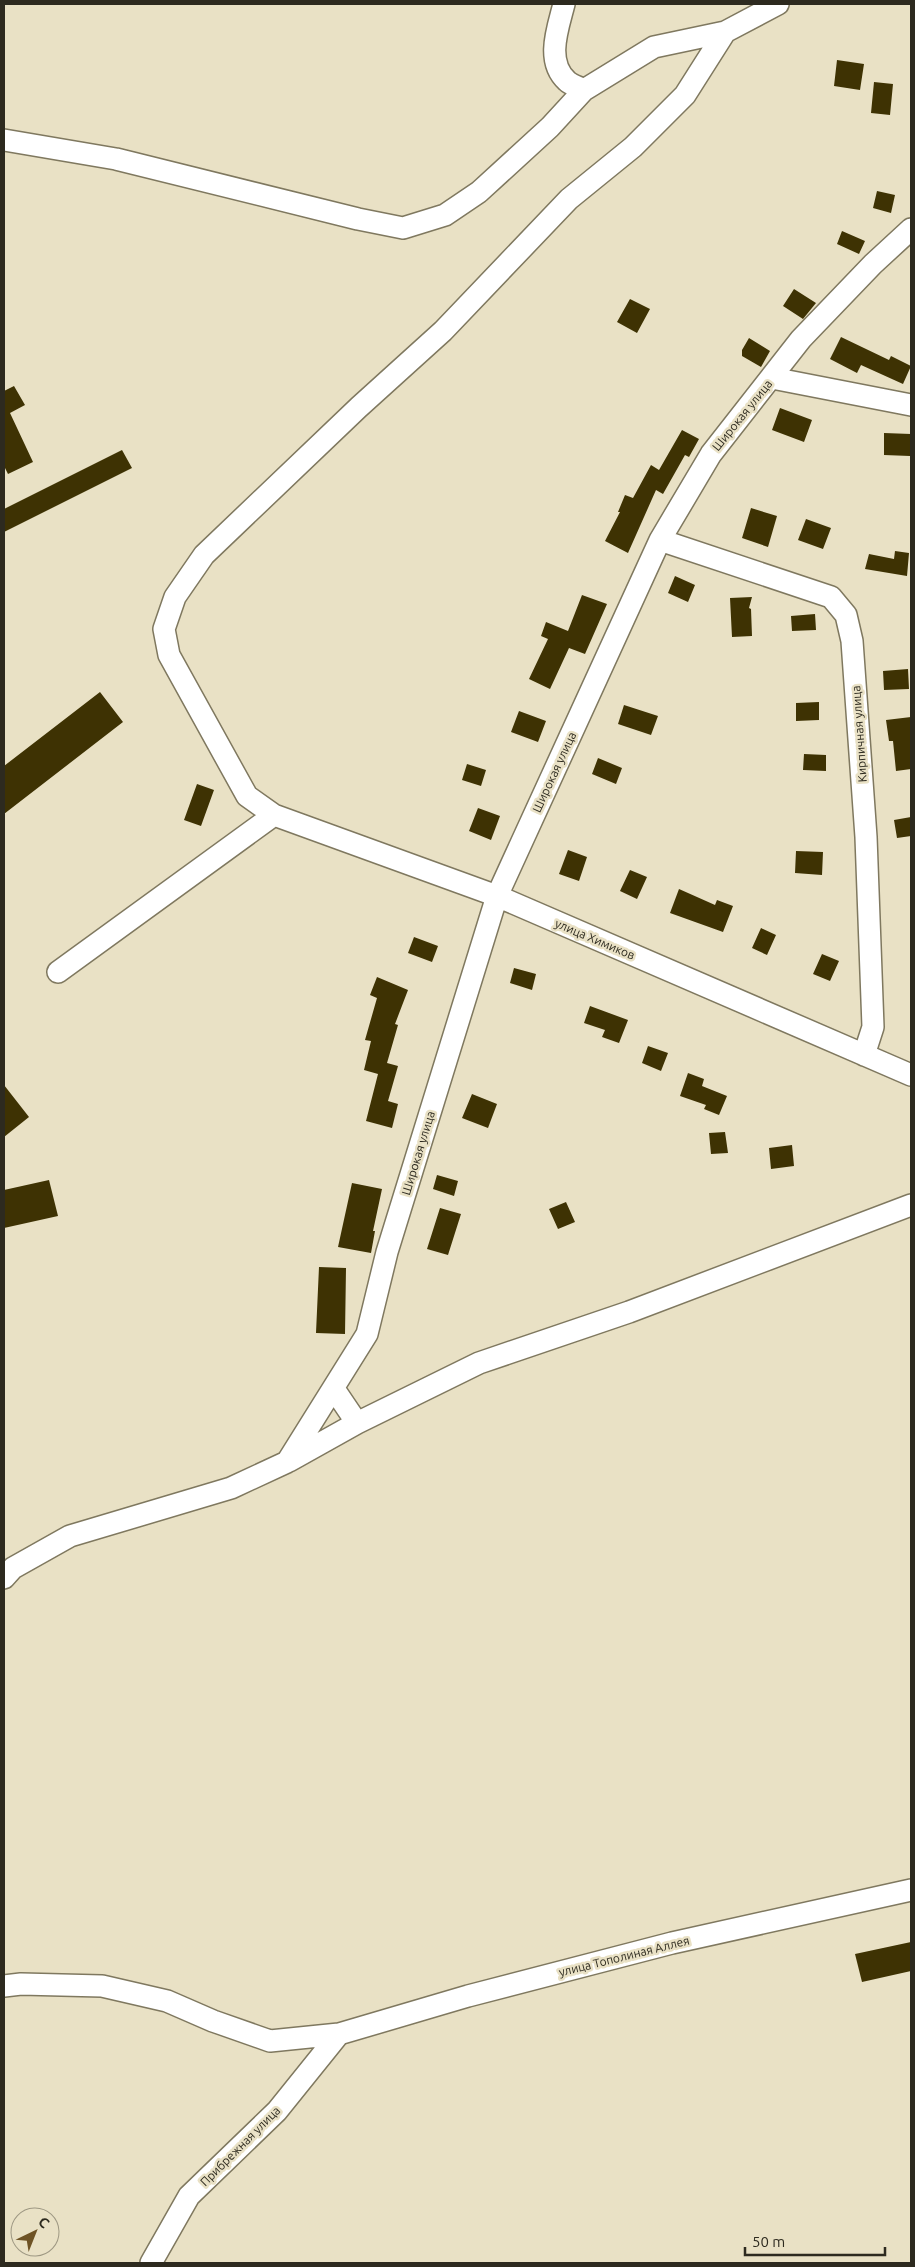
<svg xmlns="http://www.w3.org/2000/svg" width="915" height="2267" font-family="Ubuntu,sans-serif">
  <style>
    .building { fill: #3e3203 }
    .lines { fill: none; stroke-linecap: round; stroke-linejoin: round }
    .minor-casing { stroke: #7f785f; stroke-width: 24 }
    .minor { stroke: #fff; stroke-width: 21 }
    .labels { text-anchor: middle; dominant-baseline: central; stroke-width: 5; stroke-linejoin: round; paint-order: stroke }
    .street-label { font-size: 12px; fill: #2d2a1f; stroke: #e9e1c5 }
  </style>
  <rect width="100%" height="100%" fill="#e9e1c5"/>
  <path class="building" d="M837 60 864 64 860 90 834 86Z
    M874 82 893 84 890 115 871 113Z
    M877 191 895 195 891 213 873 208Z
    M842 231 865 241 859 254 837 244Z
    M794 289 816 303 803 319 783 306Z
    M630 299 650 309 637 333 617 322Z
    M841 337 889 360 891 356 911 366 903 384 861 365 857 373 830 359Z
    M749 338 770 351 761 367 742 356V350Z
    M14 386 25 405 10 413 33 462 8 474 4 466V391Z
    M780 408 812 420 804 442 772 430Z
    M682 430 699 439 689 457 685 455 663 494 656 490 628 553 605 541 620 512H618L625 495 633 498 651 465 659 470Z
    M884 433 911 434 910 456 884 455Z
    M122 450 132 468 4 532V509Z
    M751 508 777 516 768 547 742 538Z
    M806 519 831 528 823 549 798 540Z
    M895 551 909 553 907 576 865 569 869 554 894 559Z
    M675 576 695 585 688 602 668 593Z
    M582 595 607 604 585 654 569 648 550 689 529 679 548 639 541 636 546 622 568 631Z
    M752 597 749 608 751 609 752 636 732 637 730 598Z
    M815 614 816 630 792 631 791 616Z
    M908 669 909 689 884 690 883 671Z
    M100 692 123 722 4 814V766Z
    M819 702V720L796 721V703Z
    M624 705 658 716 651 735 618 724Z
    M519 711 546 721 538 742 511 732Z
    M911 717V769L896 771 893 741H889L886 720Z
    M804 754 826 755V771L803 770Z
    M598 758 622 768 616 784 592 774Z
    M467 764 486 770 481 786 462 780Z
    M197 784 214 790 201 826 184 820Z
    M478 808 500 816 491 840 469 831Z
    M911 817V836L897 838 894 820Z
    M568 850 587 857 579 881 559 874Z
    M796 851 823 852 822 875 795 873Z
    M630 870 647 877 637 899 620 891Z
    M679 889 715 905 717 900 733 906 723 932 670 913Z
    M761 928 776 935 767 955 752 948Z
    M414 937 438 946 432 962 408 953Z
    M822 954 839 961 830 981 813 974Z
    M514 968 536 974 532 990 510 983Z
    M377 977 408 990 395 1024 398 1025 387 1063 398 1066 388 1101 398 1104 392 1128 366 1121 378 1074 364 1070 371 1041 365 1040 377 998 370 995Z
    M590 1006 628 1020 619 1043 602 1037 605 1030 584 1023Z
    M648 1046 668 1053 661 1071 642 1063Z
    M688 1073 704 1079 702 1086 727 1096 719 1115 704 1109 706 1105 680 1096Z
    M4 1085 29 1117 4 1137Z
    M472 1094 497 1104 488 1128 462 1118Z
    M725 1132 728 1153 711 1154 709 1133Z
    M792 1145 794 1166 771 1169 769 1148Z
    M437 1175 458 1181 454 1196 433 1189Z
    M49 1180 58 1216 4 1228V1190Z
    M352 1183 382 1189 373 1231H375L371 1253 338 1247Z
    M566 1202 575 1222 558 1229 549 1209Z
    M440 1208 461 1214 448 1255 427 1249Z
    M319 1267 346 1268 345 1334 316 1333Z
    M911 1942V1971L862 1982 855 1954Z"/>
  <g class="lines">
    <g class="minor-casing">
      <path id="minor" d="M564 4C558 28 545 61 567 81 571 85 579 87 584 90
        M725 32 685 95 633 147 569 199 443 331 359 407 204 555 175 597 164 629 169 655 247 796 274 815 497 896 911 1075
        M4 140 116 159 358 219 403 228 445 215 479 192 550 127 584 90 654 47 725 32 778 4
        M772 378 911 405
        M660 540 831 597 846 615 852 641 866 837 873 1027 864 1055
        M58 972 274 815
        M334 1389 357 1423 479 1363 629 1312 911 1205
        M289 1461 357 1423
        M4 1578 13 1568 70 1536 231 1488 287 1462 367 1334 387 1252 497 896 660 540 711 454 801 339 873 264 911 229
        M4 1986 21 1984 102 1986 167 2001 213 2021 270 2041 339 2034 468 1996 672 1943 911 1890
        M151 2263 189 2196 277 2111 339 2034"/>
    </g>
    <use href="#minor" class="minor"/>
  </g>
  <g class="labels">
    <g class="street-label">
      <text transform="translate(742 415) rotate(-51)">Широкая улица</text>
      <text transform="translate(859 734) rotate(-94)">Кирпичная улица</text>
      <text transform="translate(554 772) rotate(-65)">Широкая улица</text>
      <text transform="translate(595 939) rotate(23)">улица Химиков</text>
      <text transform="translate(418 1153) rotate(-73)">Широкая улица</text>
      <text transform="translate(624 1956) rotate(-14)">улица Тополиная Аллея</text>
      <text transform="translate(240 2146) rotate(-45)">Прибрежная улица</text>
    </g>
  </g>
  <rect width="915" height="2267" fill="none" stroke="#2d2a1f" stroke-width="10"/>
  <g transform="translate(35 2232) rotate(43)"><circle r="24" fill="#e9e1c5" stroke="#9e9883"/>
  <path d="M0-4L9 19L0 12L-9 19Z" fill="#6e5325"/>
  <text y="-8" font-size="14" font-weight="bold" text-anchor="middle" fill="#2d2a1f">С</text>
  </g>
  <path d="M745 2247v8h140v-8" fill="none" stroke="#2d2a1f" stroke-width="2.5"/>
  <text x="752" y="2247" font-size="15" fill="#2d2a1f" stroke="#e9e1c5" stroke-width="4" paint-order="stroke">50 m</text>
</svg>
